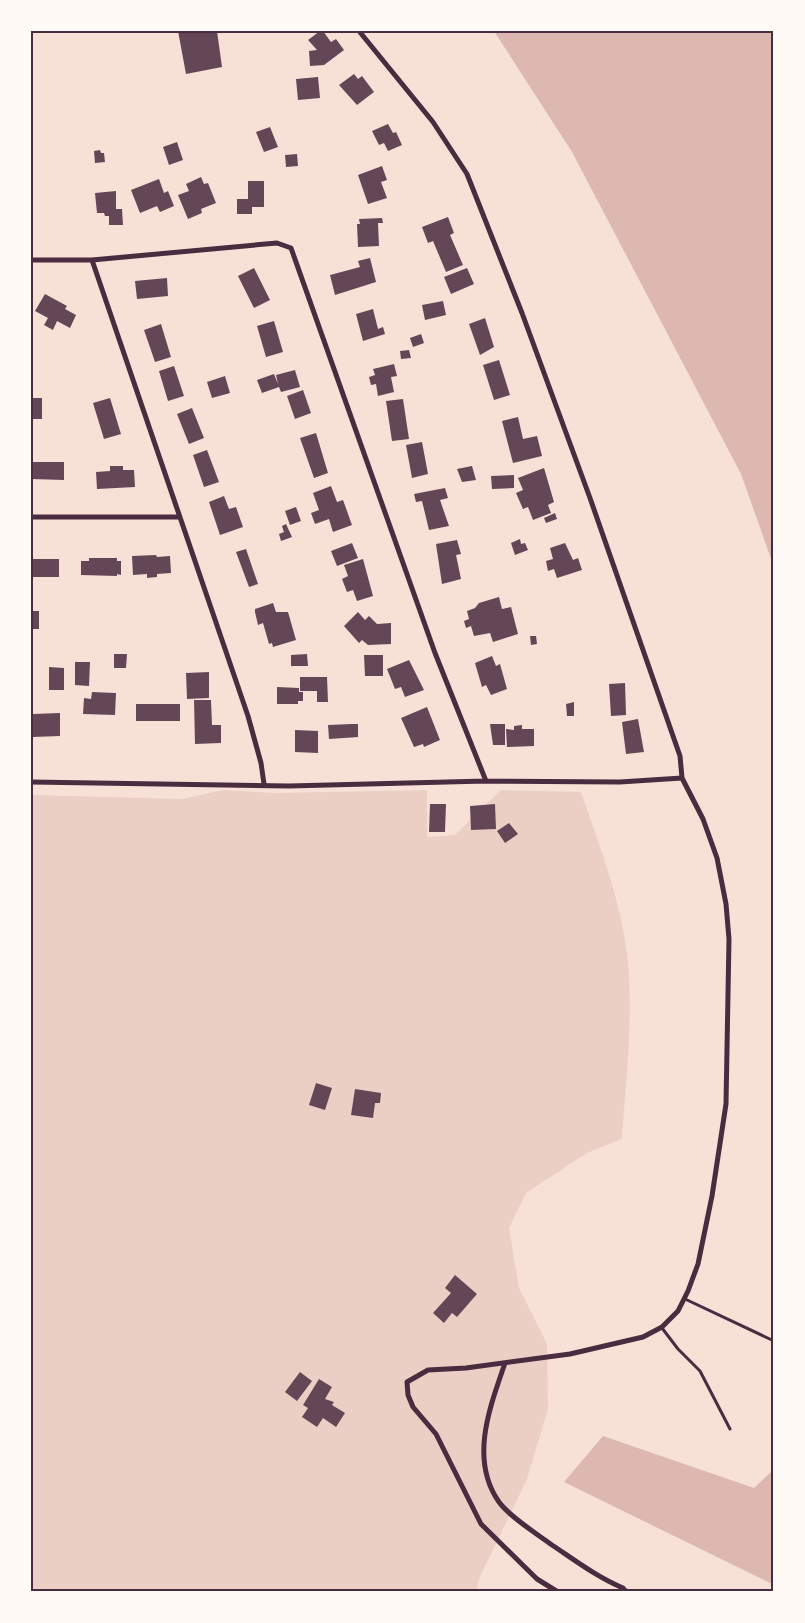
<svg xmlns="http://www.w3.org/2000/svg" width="805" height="1623" font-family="Poppins,sans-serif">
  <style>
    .green { fill: #ebcfc5 }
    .water { fill: #dcb8b0 }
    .building { fill: #644757 }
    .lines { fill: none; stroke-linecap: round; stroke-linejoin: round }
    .service { stroke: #4a2c40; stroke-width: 3 }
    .minor { stroke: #4a2c40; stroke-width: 5 }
    .neatline { fill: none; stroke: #4a2c40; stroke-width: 2 }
  </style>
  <rect width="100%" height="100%" fill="#f7e1d7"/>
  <path class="green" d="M223 790 273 793 427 790V837L455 835 501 790 581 792C599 844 620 898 627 953 634 1014 626 1077 622 1139L587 1153 526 1193 509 1228 519 1288 547 1344 548 1409 527 1479 479 1579 476 1592H31V795L182 799Z"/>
  <path class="water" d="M494 31H774V567L741 474 572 152Z
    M603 1436 754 1488 774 1469V1585L564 1482Z"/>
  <path class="building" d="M178 31H217L222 67 186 74Z
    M320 31H323L331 42 336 39 344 50 324 65 310 66 309 51 317 50 308 40Z
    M354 74 358 79 362 76 374 92 357 105 339 85Z
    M318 77 320 98 298 100 296 79Z
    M388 124 393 133 396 132 402 145 388 151 384 143 379 145 372 131Z
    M270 127 278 147 264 152 256 132Z
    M177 142 183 160 169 165 163 147Z
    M100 150 101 153H104L105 162 95 163 94 151Z
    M297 154 298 166 286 167 285 155Z
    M382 166 387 180 381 182 387 198 368 204 358 175Z
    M201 177 204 184 208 183 216 203 201 209 202 213 188 219 178 195 189 191 186 184Z
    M159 179 164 193 168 191 174 206 160 212 157 206 140 213 131 190Z
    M248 181H264V207H252V214H237V199H248Z
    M116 191V209H122L123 225H109V216H105L104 213H97L95 193Z
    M448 217 454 233 450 235 463 265 446 272 433 241 428 243 422 227Z
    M382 218 383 223H378L379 246 358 247 357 224H360L359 219Z
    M370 258 376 282 335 295 330 275 360 267 358 261Z
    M254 268 270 300 254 308 238 276Z
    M467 268 474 284 451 294 444 277Z
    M167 278 168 296 137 299 135 281Z
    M45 294 67 306 65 309 76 315 70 328 57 321 53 330 44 325 48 318 35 311Z
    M443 301 446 315 425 320 422 305Z
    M373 309 378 329 383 327 385 334 363 341 356 314Z
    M485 318 494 347 480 355 469 324Z
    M274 321 283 352 266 357 257 326Z
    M161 324 171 357 155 362 144 330Z
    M421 334 424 343 413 347 410 338Z
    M409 350 411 358 401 359 400 351Z
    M499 360 510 395 494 400 483 365Z
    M394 364 397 376 391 377 394 392 378 396 376 384 371 385 369 377 375 375 373 369Z
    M174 366 184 396 168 401 159 371Z
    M295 370 300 387 281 392 279 387 262 393 257 380 274 374 278 384 276 375Z
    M225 376 230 393 212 398 207 382Z
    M303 390 311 413 295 419 287 396Z
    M31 398H42V419H31Z
    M110 398 121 434 104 439 93 403Z
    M403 399 409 439 392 441 386 401Z
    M192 408 204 438 189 444 177 414Z
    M518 417 523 439 537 436 542 456 513 463 502 421Z
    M316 433 328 473 314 478 300 438Z
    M422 442 428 474 412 478 406 445Z
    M207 450 219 482 204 487 193 455Z
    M31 462H64V480L31 479Z
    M110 466H123V470H134L135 487 97 489 96 472 110 471Z
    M472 466 476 480 462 482 457 469Z
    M544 468 554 502 548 505 551 513 533 520 528 507 523 509 516 493 523 490 518 478Z
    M514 475V488L492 489 491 476Z
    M331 486 337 502 343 500 352 525 333 532 329 519 315 524 311 513 319 510 313 493Z
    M445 488 448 498 440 500 449 526 429 530 422 501 416 502 414 494Z
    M224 496 229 509 236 507 243 527 220 535 209 502Z
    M296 507 301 521 290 525 285 511Z
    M555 513 557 519 546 523 544 518Z
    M286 524 292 537 281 541 279 534 284 532 282 526Z
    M520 539 521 544 525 543 528 550 515 555 511 543Z
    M457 540 461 554 456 555 461 579 442 584 436 544Z
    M352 543 358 558 337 566 331 551Z
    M565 543 573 560 578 558 582 570 557 578 554 569 548 571 546 561 553 559 550 548Z
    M246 549 258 584 249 587 236 552Z
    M156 555 157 557 170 556 171 573 157 574V577L147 578V574L133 575 132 556Z
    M89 558H117V561H121V575L117 574V576L81 575V561H89Z
    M31 559H59V577H31Z
    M363 559 373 596 357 601 353 590 347 592 342 579 348 576 344 565Z
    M499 597 502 609 511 607 518 634 493 642 490 633 474 636 471 626 466 628 464 621 469 619 467 611 475 608 479 603Z
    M273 603 276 612H288L296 640 273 647 272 643 269 644 263 623 258 625 255 612V609Z
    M31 611H39V629H31Z
    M358 612 365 620 369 616 377 624 391 623V644L368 645 362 640 359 643 344 626Z
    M530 636H536L537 644 531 645Z
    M114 654H127L126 668H114Z
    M307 654 308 666H291V655Z
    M364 655H383V676H365Z
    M492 656 496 666 500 664 507 689 491 695 486 685 482 687 475 663Z
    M409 660 424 690 405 697 401 687 395 689 387 669Z
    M75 662H90L89 686 75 685Z
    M49 667 64 668V690H49Z
    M209 672V698L187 699 186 673Z
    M300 677H327L328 702H317V691H300Z
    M625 683 626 715 611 716 609 684Z
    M277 687 299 688V692H303V701H298V704H277Z
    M92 692 116 693 115 715 83 714 84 698 91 699Z
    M194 700H211L212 725H221V743L195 744Z
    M574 702V716H567L566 704Z
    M136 704H180V721H136Z
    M427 707 440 740 424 747 423 744 414 747 401 718Z
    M60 713V736L33 737V714Z
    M638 719 644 752 626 754 622 722Z
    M352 724H358V737L329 739 328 725Z
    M490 724H505V745H493Z
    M522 725V729H534V746L507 747 506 729 514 730V726Z
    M295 730 318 731V753L295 752Z
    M430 804H446L445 832H429Z
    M495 804 496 829 471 830 470 806Z
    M509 823 518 834 505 843 497 831Z
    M316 1083 332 1088 325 1110 309 1105Z
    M355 1089 381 1093 380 1103H375L373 1118 351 1115Z
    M455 1275 477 1294 457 1317 452 1313 444 1323 433 1313 451 1293 445 1288Z
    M300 1372 312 1381 297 1401 285 1392Z
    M319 1379 332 1387 325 1399 334 1402 332 1405 345 1413 336 1427 323 1418 317 1427 302 1417 308 1408 303 1405Z"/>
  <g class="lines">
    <path class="service" d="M685 1299 774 1341
      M662 1328 678 1349 700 1371 730 1429
      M623 1588 630 1592"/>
    <path class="minor" d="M359 31 433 122 467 174 522 313 590 498 680 756 682 778 703 819 717 858 726 904 729 939 726 1104 712 1196 698 1264 688 1291 678 1311 662 1327 643 1337 570 1354 466 1368 428 1370 407 1382 408 1395 413 1407 436 1434 481 1524 537 1579 558 1592
      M31 260H92L277 243 291 248 435 653 486 781
      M92 260 248 716 261 763 264 784
      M31 517H179
      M31 782 289 786 486 781 620 782 682 778
      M505 1363C490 1407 469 1459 499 1502 510 1517 537 1534 552 1545 576 1561 597 1577 623 1588"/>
  </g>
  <rect width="805" height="1623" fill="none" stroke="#fffaf5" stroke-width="65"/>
  <rect x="32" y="32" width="740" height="1558" class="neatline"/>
</svg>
